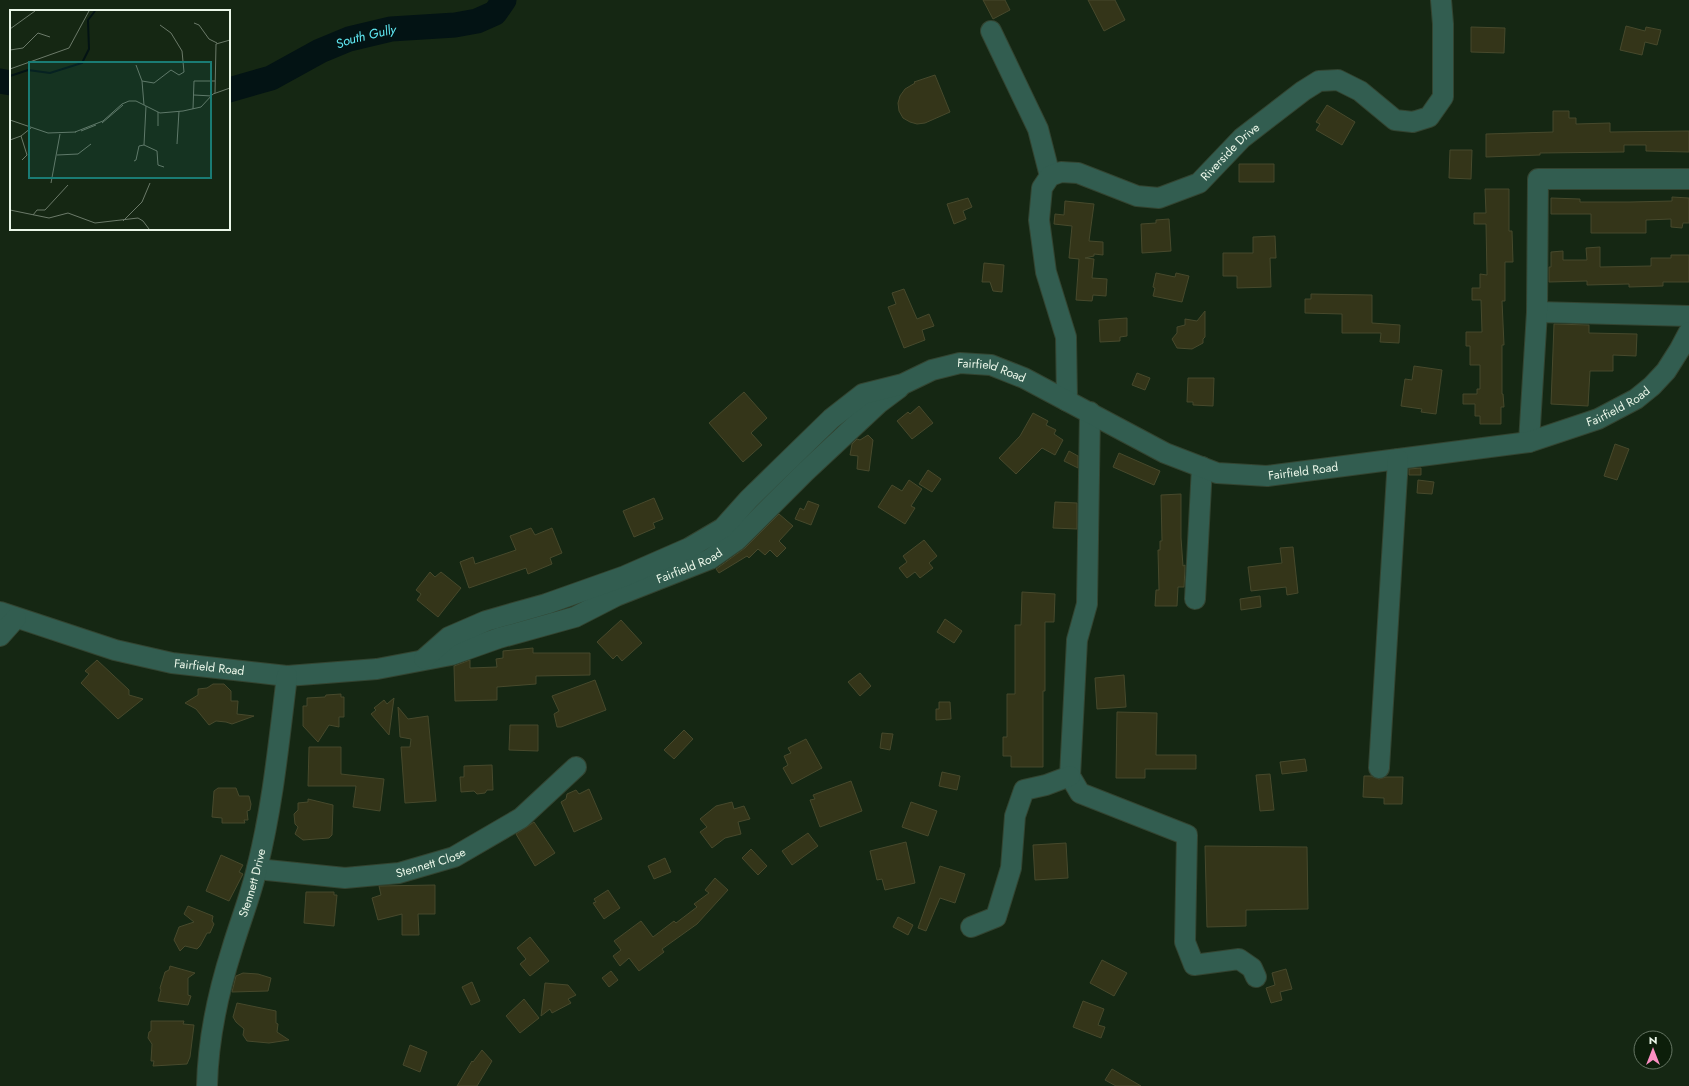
<svg xmlns="http://www.w3.org/2000/svg" width="1689" height="1086" font-family="Jost,sans-serif">
  <style>
    .lines { fill: none; stroke-linecap: round; stroke-linejoin: round }
    .river { stroke: #031314; stroke-width: 25 }
    .building { fill: #343519; stroke: #47492c }
    .minor-casing { stroke: #334431; stroke-width: 22 }
    .minor { stroke: #325d50; stroke-width: 20 }
    .labels { text-anchor: middle; dominant-baseline: central; stroke-width: 3; stroke-linejoin: round; paint-order: stroke }
    .street-label { font-size: 12px; fill: #ebf7e9; stroke: #0c1e0a }
    .water-label { font-size: 13px; font-style: italic; fill: #61eaf4; stroke: #0c1e0a }
    .inset-river { fill: none; stroke: #031314; stroke-width: 2 }
    .inset-road { fill: none; stroke: #6b7a69; stroke-width: 1 }
    .view { fill: #1a7c74; fill-opacity: 0.15; stroke: #1a7c74; stroke-width: 2 }
    .inset-edge { fill: none; stroke: #ebf7e9; stroke-width: 2 }
  </style>
  <rect width="100%" height="100%" fill="#152713"/>
  <g class="lines">
    <g class="river">
      <path d="M0 81 11 83"/>
      <path id="s1" d="M229 90 271 78 320 51 349 39 391 29 455 25 477 21 495 13 504 0"/>
    </g>
  </g>
  <path class="building" d="M983 0H1005L1010 10 993 19Z
    M1088 0H1115L1125 20 1104 31Z
    M1626 26 1645 31 1646 27 1661 30 1657 45 1645 42 1642 55 1620 50Z
    M1471 27 1505 28 1504 53 1471 52Z
    M935 75 950 112 925 123 917 124 910 122 903 118 899 111 898 103 900 96 905 89 915 83 914 82Z
    M1327 105 1355 122 1342 145 1316 130 1320 124 1316 122Z
    M1553 111H1569V118H1576V124L1610 123V132L1689 131V152L1646 151V145H1624V152L1540 153V155L1486 157V134L1553 132Z
    M1450 150H1472L1471 179 1449 178Z
    M1239 164H1274V182H1239Z
    M1485 189H1509V231H1512L1513 262H1505V301H1502L1504 345H1502V394H1503L1504 407H1501V424H1480V416H1475V404H1463V394H1477V389H1480V365H1470V346H1466V332H1482L1481 300H1472V288H1480V274L1487 275 1486 224H1474V213H1486Z
    M1672 197 1689 198V223H1683L1682 228 1671 227V219L1646 220V233H1591V214H1551V198L1580 199V202H1630L1672 201Z
    M968 198 972 207 963 211 966 219 954 224 947 204Z
    M1065 201 1094 204 1089 241 1103 242V255L1094 254V256L1085 258 1094 259 1092 278 1107 279 1106 296 1093 295 1092 301 1076 300 1079 259 1069 258 1072 226 1054 224 1055 214 1064 215Z
    M1169 219 1171 251 1142 253 1141 224 1156 223V220Z
    M1275 236 1276 258H1270L1271 287 1237 288V276H1223V253H1253V237Z
    M1600 247V267L1651 266V258H1671V255H1689V282H1663V286L1629 287V284L1587 285V281L1549 282V267H1551V252L1563 251V260H1587L1586 248Z
    M984 263 1004 265 1002 292 993 291 990 282H982Z
    M1156 273 1175 277 1176 273 1189 276 1182 302 1153 296 1155 288 1153 287Z
    M904 289 917 319 929 314 934 326 922 330 925 340 904 348 888 307 896 304 892 293Z
    M1311 294 1372 295V323L1400 325 1399 343 1380 342 1381 333H1342V314L1305 313V299H1311Z
    M1205 311V337L1203 339V343L1192 349 1177 348 1172 339 1177 333V327L1185 325V319L1197 321Z
    M1127 318V336L1120 337V341L1100 342 1099 320Z
    M1554 324 1589 325V333L1637 334 1636 356 1613 355V371H1590L1588 406 1551 404Z
    M1414 366 1442 370 1436 414 1421 412 1422 409 1401 406 1405 379 1412 380Z
    M1137 373 1150 378 1145 390 1132 385Z
    M1188 378H1214L1213 406 1193 405V402H1187Z
    M744 392 767 418 751 433 762 445 743 462 709 423Z
    M919 406 933 423 912 439 897 421 908 412 910 414Z
    M1033 413 1048 421 1046 425 1056 430 1054 434 1063 440 1055 455 1042 448 1016 474 999 458 1020 436Z
    M868 435 873 440 869 471 857 469 858 456 850 455 852 444 857 439 860 440Z
    M1615 444 1629 449 1617 480 1604 476Z
    M1069 451 1078 456V468L1064 461Z
    M1119 453 1160 471 1154 485 1113 467Z
    M1421 468V475H1409V469Z
    M928 470 941 479 932 492 919 484Z
    M909 480 922 489 911 506 915 508 905 524 878 507 892 485 902 491Z
    M1418 480 1434 482 1432 494 1417 493Z
    M1181 494V538L1183 566 1185 565V568L1184 587H1178L1177 606H1155L1156 590H1159L1158 550H1160V541H1162L1161 495Z
    M654 498 663 519 653 523 655 528 634 537 623 511Z
    M808 501 819 505 811 525 795 519 800 508 804 510Z
    M1055 502 1077 503V529L1053 528Z
    M779 514 793 526 779 541 786 548 777 557 770 550 765 555 758 549 749 558 747 556 719 573 716 569 745 548Z
    M531 528 535 535 552 528 562 553 550 558 552 564 528 574 526 568 469 588 460 562 473 557 475 564 516 550 510 536Z
    M924 540 937 556 929 563 933 568 920 578 915 572 907 578 899 568 907 562 903 556Z
    M1293 547 1298 593 1287 595 1286 587 1251 591 1248 567 1282 563 1280 548Z
    M430 572 435 577 441 572 461 588 438 617 417 600 421 594 416 590Z
    M1022 592 1055 594 1054 622H1045V691H1043V767H1011V756H1003V737H1007V694H1015V625H1021Z
    M1260 596 1261 607 1241 610 1240 599Z
    M945 619 962 631 954 643 937 632Z
    M621 620 642 643 622 661 617 655 613 659 597 642Z
    M533 648V653H590V675L536 676V684L497 687V700L455 701 454 666 470 660V668L497 667 496 659 503 658V651Z
    M97 660 129 690V695L143 699 118 719 81 683 89 674 85 671Z
    M860 673 871 686 860 696 848 682Z
    M1124 675 1126 707 1097 709 1095 678Z
    M595 680 606 710 561 727H557L554 714 559 711 552 696Z
    M213 684H224L231 691V701H238L237 714 254 716 232 724 226 722 216 721 209 725 196 709 185 703 198 695V689L207 688Z
    M341 694V697H344V717H339V727L329 725 318 742 303 726V706H307V698L325 697 326 695Z
    M394 698 389 735 371 714 376 710 374 708 384 700 387 704Z
    M939 702H950L951 719 936 720V709H939Z
    M398 707 408 719 428 716 436 801 405 803 401 747H410L411 739 400 737Z
    M1117 712 1157 713 1156 755H1196V769H1145V778H1116Z
    M510 725H538V751L509 750Z
    M684 730 693 739 674 759 664 750Z
    M882 733 893 734 890 750 880 748Z
    M806 739 822 768 792 784 783 768 788 765 784 756 791 753 788 748Z
    M309 747H341V774L384 779 380 811 353 807 356 786H308Z
    M1305 759 1307 771 1282 774 1280 762Z
    M492 765 493 790H487L485 793 477 794 474 791 461 792 460 777H464V766Z
    M942 772 960 776 957 790 939 786Z
    M1270 774 1274 810 1260 811 1256 775Z
    M1364 776H1371L1379 779 1386 777H1403L1402 804H1384V798L1363 797Z
    M851 781 862 811 820 827 810 800 815 799 813 795Z
    M218 788H236L239 796H249L251 804 250 810 247 811 248 820H244L245 823H222V818L212 817 214 791Z
    M589 789 602 819 574 832 561 802 566 799 567 794 576 790 579 794Z
    M308 799 333 805 332 835 329 838 303 840 295 834 298 827 295 824 294 814 298 810V803L308 802Z
    M732 802 734 809 744 806 750 819 738 822 741 834 725 838 712 848 700 832 707 827 700 819 716 806Z
    M911 802 937 811 928 836 902 827Z
    M534 822 555 853 535 866 516 834Z
    M808 833 818 846 792 865 782 851Z
    M906 842 915 883 885 890 882 879 877 880 870 851Z
    M1066 843 1068 878 1035 880 1033 845Z
    M1205 846 1307 847 1308 909 1246 910V926L1207 927Z
    M751 849 767 866 758 875 742 858Z
    M221 855 243 865 239 872 243 874 229 901 206 891Z
    M665 858 671 872 654 879 648 866Z
    M940 866 965 874 955 903 940 898 926 931 918 928Z
    M715 878 728 890 697 924 662 949 664 952 639 971 629 958 620 966 613 956 621 950 614 941 641 921 653 937 674 921 676 923 697 907 694 904 709 893 705 890Z
    M435 885V914H418L419 935H402V914L378 920 372 898 381 895 379 886Z
    M608 890 620 908 604 919 593 903 596 902 594 899Z
    M306 892H334V895H337L334 926 304 923Z
    M188 906 213 916 212 921 214 924 210 933H207L200 946 197 949 185 946 180 951 174 940 179 927 194 922 184 914Z
    M898 917 913 925 908 935 893 927Z
    M530 937 549 961 530 976 520 964 526 959 517 948Z
    M1102 960 1127 973 1114 996 1090 983Z
    M170 966 195 973 188 978V995L191 996 188 1005 158 1001 161 990 160 988 165 972 169 970Z
    M1286 969 1292 989 1280 992 1282 1000 1271 1003 1266 988 1275 985 1272 973Z
    M611 971 618 980 609 987 602 978Z
    M243 973 258 974 271 978 268 991 232 992 236 976Z
    M472 982 480 1001 471 1005 462 987Z
    M545 983 568 985 576 995 568 999 571 1003 552 1013 550 1009 541 1016Z
    M524 999 539 1018 520 1033 506 1016Z
    M1083 1001 1104 1009 1098 1025 1105 1027 1101 1038 1073 1027Z
    M237 1003 276 1011V1023L278 1024 277 1032 289 1040 269 1043 247 1041 243 1035 244 1029 236 1022 233 1017Z
    M151 1021H184L183 1024 194 1025 190 1057 187 1064 153 1066 154 1061H151L152 1044 148 1038 149 1032 151 1031Z
    M410 1045 427 1052 420 1072 403 1065Z
    M482 1050 492 1061 477 1086H457L472 1061 473 1062Z
    M1112 1069 1141 1086H1116L1105 1080Z"/>
  <g class="lines">
    <g class="minor-casing">
      <g id="minor">
        <path d="M991 31 1038 129 1050 176"/>
        <path d="M1537 312 1689 316"/>
        <path id="s2" d="M1067 401 1066 337 1046 272 1039 220 1042 188 1050 176 1061 172 1078 173 1137 196 1159 198 1199 183 1242 138 1303 91 1319 81 1338 80 1360 91 1395 120 1413 122 1429 117 1443 97V24L1441 0"/>
        <path d="M1090 412 1087 604 1077 640 1070 776 1080 793 1187 835 1185 942 1194 965 1239 959 1252 968 1256 977"/>
        <path d="M1529 442 1537 312 1538 179H1689"/>
        <path d="M1195 599 1202 467"/>
        <path id="s3" d="M0 612 115 650 172 663 287 676 377 669 451 655 499 638 575 617 616 596 710 559 737 540 805 472 879 403 899 388"/>
        <path d="M0 636 16 618"/>
        <path id="s4" d="M424 659 449 637 486 621 546 604 625 576 689 548 723 528 749 499 831 419 863 394 903 384 932 370 960 363 991 365 1024 378 1165 453 1217 473 1267 476 1529 442 1598 419 1636 399 1652 386 1666 371 1680 349 1689 332"/>
        <path d="M1379 768 1398 459"/>
        <path id="s5" d="M257 869 345 878 399 873 454 857 521 818 576 767"/>
        <path d="M971 927 996 917 1011 868 1015 816 1024 790 1046 785 1070 776"/>
        <path id="s6" d="M207 1086C208 1039 218 993 232 949 240 922 251 895 257 868 273 805 279 740 287 676"/>
      </g>
    </g>
    <use href="#minor" class="minor"/>
  </g>
  <g class="labels">
    <g class="street-label">
      <text stroke="none"><textPath href="#s2" startOffset="432">Riverside Drive</textPath></text>
      <text stroke="none"><textPath href="#s4" startOffset="658">Fairfield Road</textPath></text>
      <text stroke="none"><textPath href="#s4" startOffset="1318">Fairfield Road</textPath></text>
      <text stroke="none"><textPath href="#s4" startOffset="994">Fairfield Road</textPath></text>
      <text stroke="none"><textPath href="#s3" startOffset="716">Fairfield Road</textPath></text>
      <text stroke="none"><textPath href="#s3" startOffset="217">Fairfield Road</textPath></text>
      <text stroke="none"><textPath href="#s5" startOffset="176">Stennett Close</textPath></text>
      <text stroke="none"><textPath href="#s6" startOffset="209">Stennett Drive</textPath></text>
    </g>
    <g class="water-label">
      <text stroke="none"><textPath href="#s1" startOffset="148">South Gully</textPath></text>
    </g>
  </g>
  <g transform="translate(10 10)">
    <rect width="220" height="220" fill="#152713"/>
    <path class="inset-river" d="M0 66 18 60 40 63 72 53 79 39 78 10 85 1"/>
    <path class="inset-road" d="M184 13 189 15 199 29 207 33M0 19 25 1M0 40 13 38 28 23 40 27M126 55 132 71M0 59 59 38 79 1M205 83 206 34 220 30M184 85 202 86M134 95 132 71 144 73 161 60 169 65 174 62 172 41 161 23 150 15M183 99 184 71H205M0 110 38 123 66 122M92 113 113 95M148 116V102M71 121 86 115M65 122 93 111 112 94 119 91H126L150 103 173 101 191 97 203 84 220 78M11 126 17 145 12 150M0 130 11 126 21 118M167 134 169 101M134 135 136 96M134 135 147 141 148 155 154 157M47 145 68 144 81 134M124 151 126 150 129 136 134 135M41 173 50 124M0 200 39 208 58 203 85 213 128 208 133 211 139 219M23 205 27 200H35L58 175M113 211 132 192 140 173"/>
    <path class="view" d="M19 52H201V168H19Z"/>
    <rect width="220" height="220" class="inset-edge"/>
  </g>
  <g transform="translate(1653 1050)"><circle r="19" fill="#0c1e0a" stroke="#657563"/>
  <path d="M0-3L7 15L0 10L-7 15Z" fill="#fc8fc3"/>
  <text y="-6" font-size="11" font-weight="bold" text-anchor="middle" fill="#ebf7e9">N</text>
  </g>
</svg>
